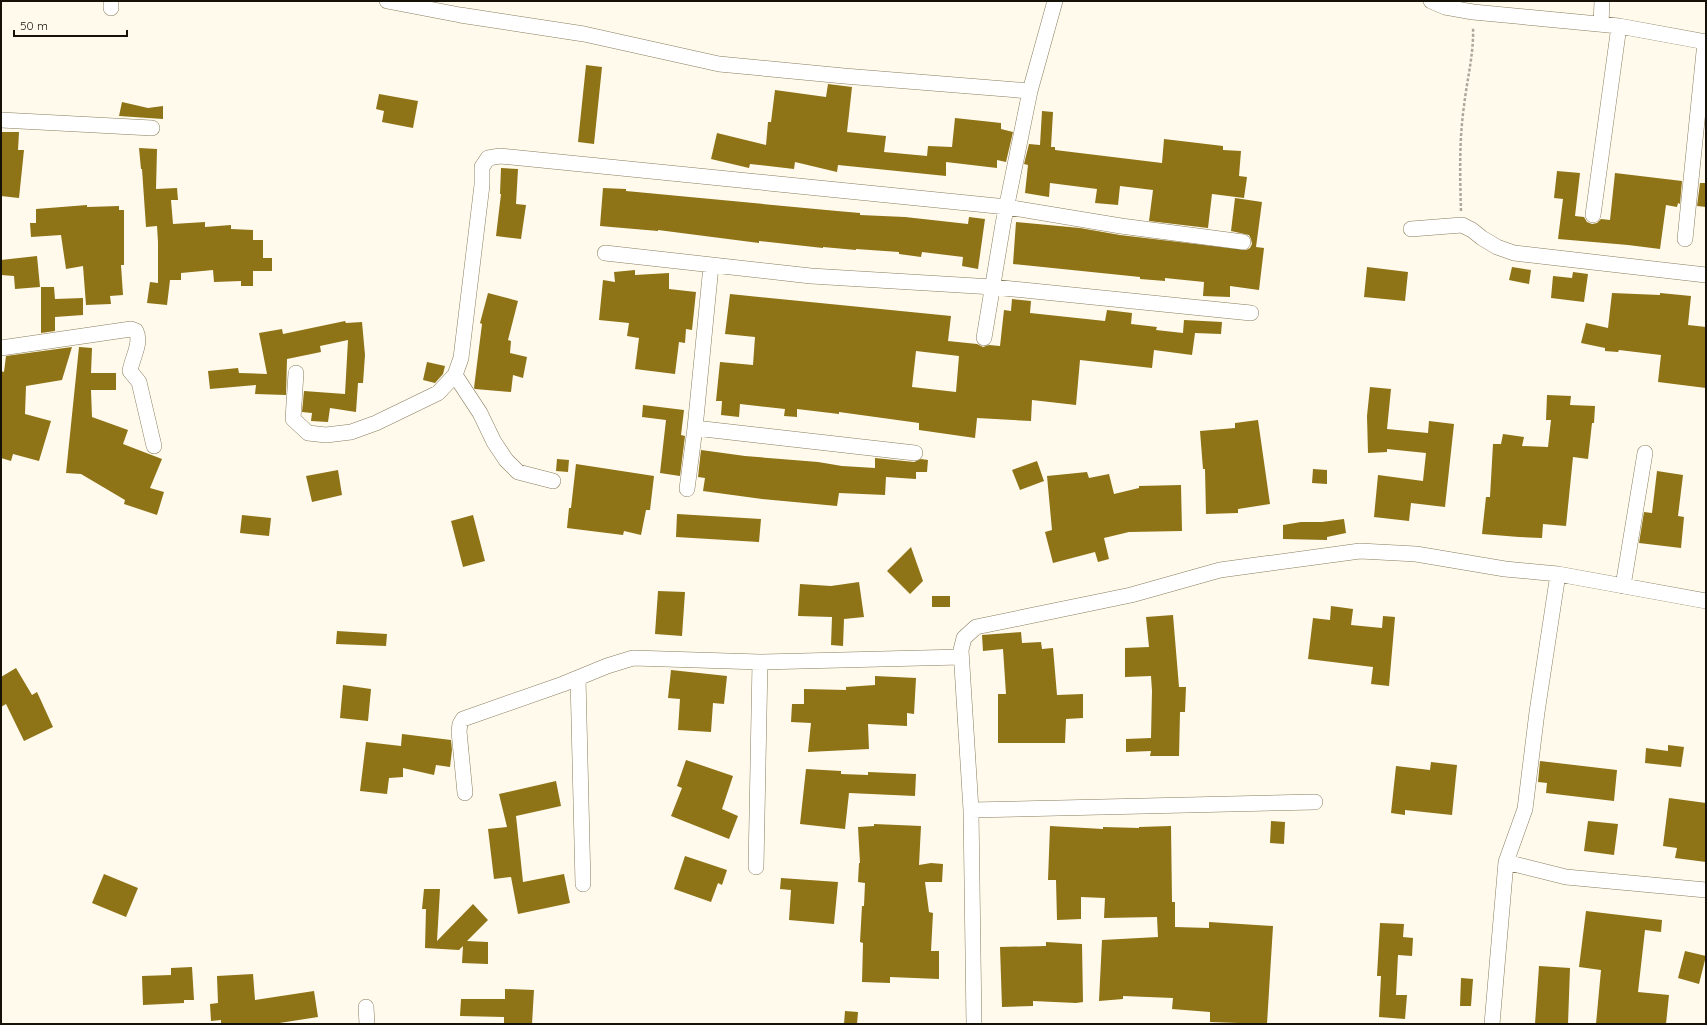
<svg xmlns="http://www.w3.org/2000/svg" width="1707" height="1025" font-family="Quicksand,sans-serif">
  <style>
    .building { fill: #8f7317; fill-rule: evenodd }
    .lines { fill: none; stroke-linecap: round; stroke-linejoin: round }
    .minor-casing { stroke: #887d5e; stroke-width: 16 }
    .path { stroke: #aca79b; stroke-width: 2.5; stroke-dasharray: 3 2; stroke-linecap: butt }
    .minor { stroke: #fff; stroke-width: 15 }
  </style>
  <rect width="100%" height="100%" fill="#fffaec"/>
  <path class="building" d="M586 65 602 67 594 144 578 142Z
    M828 84 852 87 847 132 886 136 884 152 927 156 928 146 952 147 955 118 1001 123V129L1013 132 1006 162 997 160V168L946 162V176L838 165 837 172 795 162 794 169 750 164 749 168 711 159 717 133 766 145 768 122H771L775 90 826 97Z
    M379 94 418 101 413 128 382 122 384 111 376 109Z
    M122 102 148 108 163 106V119L119 116Z
    M1042 111 1053 112 1051 147H1055V150L1162 163 1164 139 1223 146V150L1241 151 1239 176 1247 177 1244 198 1212 194 1208 228 1149 221 1153 190 1120 186 1118 205 1095 203 1097 189 1050 183 1049 197 1025 193 1028 165 1024 164 1029 144 1040 145Z
    M1 132H19L18 150H24L19 198 1 196Z
    M139 148 157 149 156 189 177 188 178 200H171L173 224 205 222V227L231 225V229L253 230V240H263V258H272V271H253V286H241V281L214 282 213 270 181 273V280H170L167 305 147 303 150 282 158 283V242L157 226 146 227 142 169H141Z
    M501 168 518 169 516 204 526 205 521 239 496 236 501 194H500Z
    M1557 171 1580 173 1575 216 1584 217 1587 222 1592 224 1597 223 1601 219 1610 220 1615 173 1682 181 1680 204 1678 203 1677 207 1666 205 1660 249 1628 245 1558 239 1563 199 1554 198Z
    M1700 183H1706V207L1697 206Z
    M603 188 626 189V191L837 211 860 213V215L905 217 968 224 969 217 985 219 978 269 962 266 963 257 922 252 921 257 899 254V252L856 249V250L823 247V248L759 241V243L658 230V231L600 226Z
    M1235 198 1262 202 1256 247 1264 248 1259 290 1230 286V297L1203 296 1204 282 1165 278V281L1140 279V277L1013 264 1016 222 1080 228 1120 235 1246 250 1250 248 1252 244 1251 239 1249 235 1231 231Z
    M87 205V207L119 206V210H124V265H121L123 295 110 296 111 304 86 305 83 266 66 269 61 235 31 237 30 223H36V209Z
    M37 256 40 287 15 289 14 276 1 275V260Z
    M1367 267 1408 272 1405 301 1364 297Z
    M1512 267 1531 270 1529 284 1509 280Z
    M635 270V275L669 273V289L696 292 692 330 686 329 685 343 679 342 675 374 635 369 639 338 627 336 629 323 599 320 603 280 615 282 614 272Z
    M1573 272 1588 274 1584 302 1551 298 1553 276 1572 278Z
    M41 287H54L55 299 83 298V315L55 317V331L41 333Z
    M488 293 518 301 508 340 511 341 510 353 527 357 523 378 513 375 511 392 475 389 474 388 482 324 480 323Z
    M1612 293 1660 295V293L1691 296 1688 325 1706 327V388L1658 382 1661 355 1619 350 1618 352 1605 351V348L1581 343 1586 323 1608 328Z
    M730 294 951 316 948 341 977 344 983 347 989 345 1000 346 1004 310 1011 311 1012 299 1031 301 1030 313 1105 321 1107 310 1132 313 1131 324 1157 327 1156 330 1183 333 1184 320 1222 322 1221 334 1195 333 1192 355 1154 350 1152 368 1080 360 1076 405 1032 400 1031 421 977 418 975 438 919 430V423L839 412V414L797 409V417L784 416 785 409 740 404 739 417 721 415 722 401H716L720 362 753 365 755 337 725 334ZM916 351 959 356 956 392 912 387Z
    M345 321 346 323 362 322 365 355 363 383H358L356 412 330 408 328 422 311 421 312 413 302 412 304 391 345 394 348 340 320 346 321 352 287 359 286 395 255 394 256 385 210 389 208 371 238 368 239 373 267 374 259 333 282 329 283 334Z
    M72 347 62 380 26 386 25 414 51 421 39 461 13 454 11 461 1 458V371L4 372 6 356Z
    M79 347 92 348 91 373H116V390H91L92 417 128 430 123 444 162 459 150 488 164 492 157 515 124 504 125 500 81 474 66 473Z
    M427 362 445 366 443 374 435 383 423 380Z
    M1370 387 1391 389 1387 429 1428 433 1429 421 1454 424 1445 507 1411 503 1409 521 1374 517 1378 475 1423 481 1426 453 1387 449V452L1368 453 1367 416Z
    M1547 395 1571 396 1570 405 1595 406 1594 423H1592L1588 459 1573 457 1566 526 1543 524 1542 538 1519 537 1482 534 1486 497H1490L1493 444H1501L1503 434 1524 437 1522 446 1548 447 1551 420H1546Z
    M643 405 684 410 681 435 685 436 680 476 660 473 666 420 642 417Z
    M1258 420 1270 504 1238 509V513L1206 514 1205 469H1203L1200 431 1235 428V423Z
    M701 450 745 456 818 462 842 466 875 468V458L914 462 921 459 928 460 927 472H916V479L886 477 885 495 839 493 837 506 762 499 703 491 705 478 698 477Z
    M557 459 569 460 568 472 556 471Z
    M1037 461 1044 481 1020 490 1012 470Z
    M576 464 654 476 650 510H646L641 535 624 531 623 535 567 528 569 508H571Z
    M1313 469 1327 470V484L1312 483Z
    M338 470 342 495 312 502 306 476Z
    M1657 471 1683 475 1678 516 1684 517 1681 548 1639 543 1644 512 1652 513Z
    M1087 472 1089 478 1109 474 1114 494 1139 488V486L1181 485 1182 531 1129 532 1104 538 1109 559 1098 562 1095 552 1053 563 1045 532 1052 530 1047 476Z
    M677 514 761 519 759 542 676 537Z
    M242 515 271 518 269 536 240 533Z
    M473 515 485 561 463 567 451 521Z
    M1344 519 1346 533 1327 537V540L1283 539V525L1301 522H1322Z
    M911 547 923 581 910 594 887 571Z
    M859 582 864 617 844 619 843 646 831 645 832 617 798 616 800 584 831 586Z
    M658 591 685 592 682 636 655 634Z
    M932 596H950V607H932Z
    M1331 606 1353 609 1351 625 1382 628 1383 616 1395 617 1389 686 1371 684 1373 667 1308 659 1313 618 1330 620Z
    M1173 615 1179 687H1186L1185 712H1180L1179 756H1150L1151 751 1126 752V739L1151 738 1152 691 1151 676 1125 677V648L1149 647 1146 617Z
    M337 631 387 634 386 646 336 644Z
    M1021 632 1022 643 1041 642 1042 649 1053 648 1057 695 1083 694V718L1066 719 1065 743H998V694H1006L1003 649 983 651 982 635Z
    M16 668 32 695 37 692 53 727 24 741 6 704 1 707V677Z
    M671 670 727 676 724 704 713 703 711 732 678 730 680 699 668 698Z
    M875 676 916 678 914 714 907 713V726L868 724 869 749 808 752 811 723 791 722 792 704H804V689L846 690V687L875 685Z
    M343 685 371 689 368 721 340 718Z
    M402 734 451 740 452 750 450 767 436 765 434 775 403 768V777L389 778 387 794 360 791 366 742 401 746Z
    M1668 745 1684 747 1681 767 1645 763 1646 748 1668 751Z
    M686 760 733 776 722 809 738 816 729 839 671 816 682 788 677 786Z
    M1540 761 1617 770 1614 801 1546 793 1547 783 1538 782Z
    M1431 762 1457 765 1452 815 1405 810V815L1391 813 1396 766 1430 770Z
    M806 769 841 771V774L868 775V772L916 774 915 796 849 793 845 829 800 824Z
    M556 781 561 806 516 816 523 882 564 874 570 903 518 914 511 877 494 879 488 829 507 827 499 794Z
    M1669 798 1706 803V862L1675 858 1677 848 1663 846Z
    M1271 821 1285 822 1284 844 1270 843Z
    M1588 821 1618 824 1614 855 1584 851Z
    M874 824 921 826 919 865 931 863 943 864 942 882H925L929 912 933 913 931 951H939V979L890 977V983L862 982 863 943 860 942 862 906H864L865 883 858 882 859 863H860L858 827 874 826Z
    M1050 826 1103 829V827L1139 828V827L1171 826 1172 902H1175V927L1209 928V922L1273 926 1267 1024 1210 1022V1012L1172 1009 1173 998 1123 996V999L1099 1001 1102 940 1158 937 1157 917 1104 918 1105 898 1081 897V919L1057 920 1056 880H1048Z
    M685 856 727 870 722 885 718 883 711 902 674 889Z
    M104 874 138 888 126 917 92 903Z
    M781 878 838 882 834 924 789 920 791 890 780 889Z
    M424 889H440L437 941 473 904 488 920 467 941 488 942V964L462 963 463 946 459 950 425 948 426 909H422Z
    M1586 911 1662 920 1661 932 1645 930 1638 992 1669 995 1666 1024H1596L1601 970 1579 967Z
    M1380 923 1404 924 1403 937 1413 938 1412 956 1398 955 1396 995H1407L1405 1019 1379 1017 1381 976H1377Z
    M1046 942 1082 944 1083 1002 1076 1003 1033 1001V1006L1002 1007 1000 947 1046 946Z
    M1685 951 1706 956 1699 984 1678 978Z
    M1539 966 1570 968 1568 1024H1535Z
    M192 967 194 1000H184V1003L143 1005 142 976 171 975V968Z
    M253 974 255 1000 314 991 318 1017 273 1024H221V1020L211 1021 210 1004 218 1003 217 976Z
    M1461 978 1473 979 1471 1006H1460Z
    M505 989 534 990 532 1024H504V1017L460 1016 461 999H505Z
    M845 1011 858 1012 857 1024H844Z"/>
  <g class="lines">
    <g class="minor-casing">
      <path id="minor" d="M387 1 460 15 584 34 719 64 844 76 1030 91
        M1431 1 1445 7 1473 12 1619 26 1706 42
        M111 8V1
        M1601 24 1602 1
        M1 120 152 128
        M1593 215 1619 26
        M1411 229 1462 225 1472 230 1482 238 1497 247 1514 253 1706 275
        M1685 239 1705 42
        M605 253 811 276 993 287 1251 313
        M711 266 695 428 915 453
        M984 338 1003 224 1030 91 1055 1
        M1 348 131 329 136 331C142 343 132 358 130 371L139 382 154 446
        M296 373 293 419 308 433 326 435 351 432 376 423 438 393 455 375 461 358 482 185V167L488 158 500 156 1007 207 1121 226 1243 242
        M455 375 480 413 494 442 506 460 518 472 553 481
        M687 489 695 428
        M1623 586 1645 453
        M578 678 583 884
        M465 793 459 731 460 724 463 719 563 684 607 666 633 658 760 662 961 657
        M971 810 1315 802
        M1506 862 1566 877 1706 890
        M756 867 760 662
        M366 1007 367 1024
        M974 1024 971 810 961 650 964 638 976 627 1131 595 1220 570 1360 551 1416 554 1505 569 1558 574 1706 601
        M1492 1024 1506 862 1525 809 1537 712 1558 574"/>
    </g>
    <path class="path" d="M1461 211C1460 176 1459 141 1464 106 1467 79 1474 54 1473 27"/>
    <use href="#minor" class="minor"/>
  </g>
  <rect width="1707" height="1025" fill="none" stroke="#171207" stroke-width="4"/>
  <path d="M14 30v6h113v-6" fill="none" stroke="#171207" stroke-width="2"/>
  <text x="20" y="30" font-size="12" fill="#171207" stroke="#fffaec" stroke-width="3" paint-order="stroke">50 m</text>
</svg>
